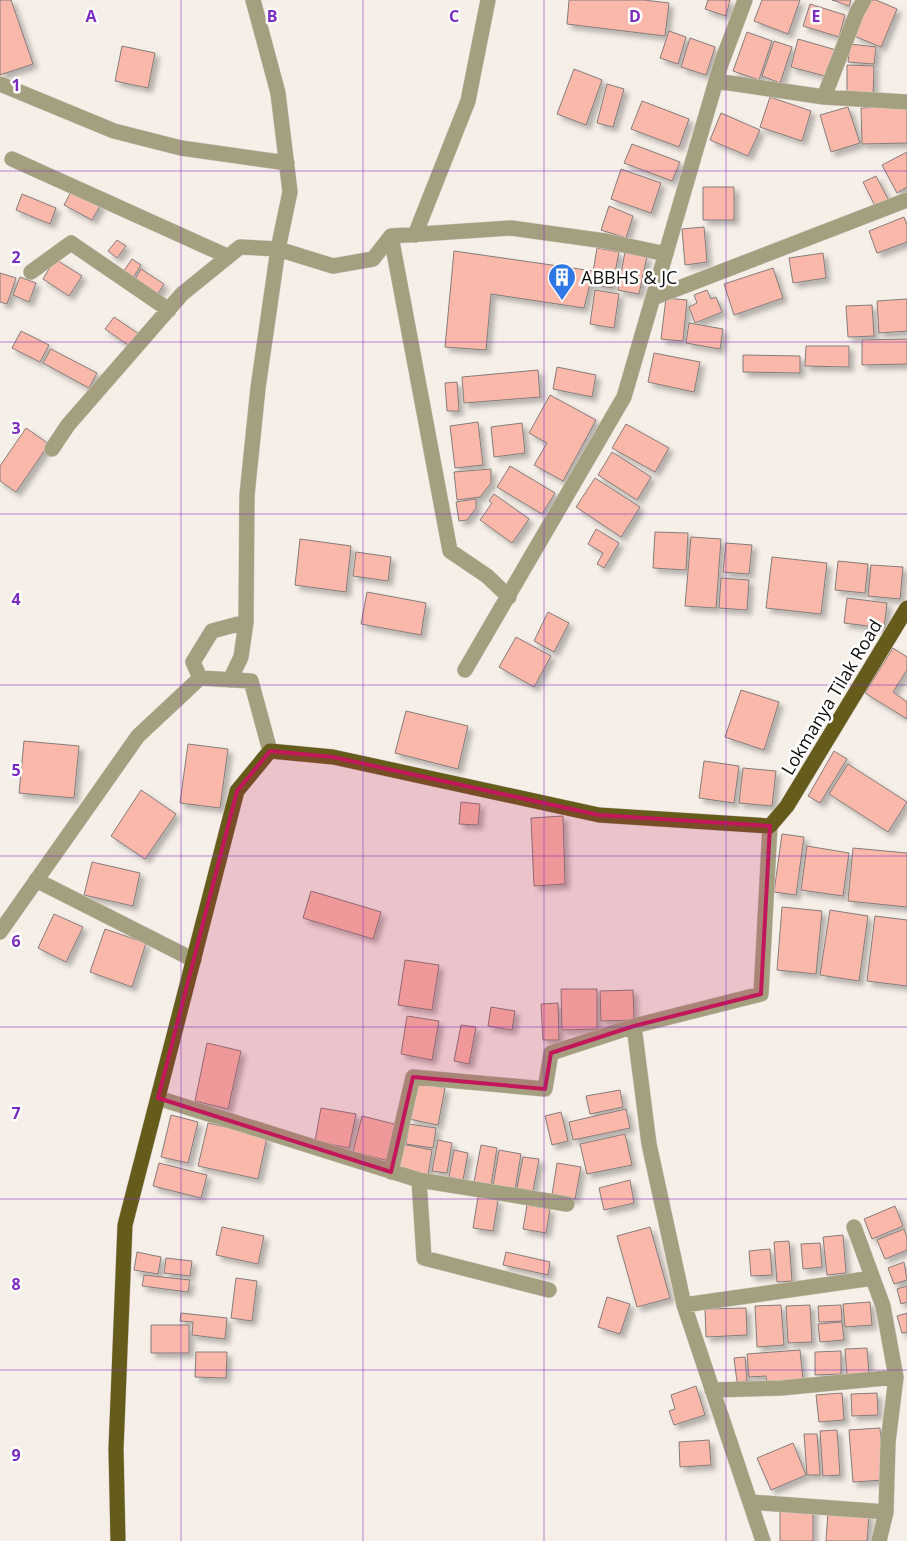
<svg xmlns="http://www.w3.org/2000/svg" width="907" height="1541" font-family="'Open Sans',sans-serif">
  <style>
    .building { fill: #fab8aa; stroke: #867c7a; filter: url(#shadow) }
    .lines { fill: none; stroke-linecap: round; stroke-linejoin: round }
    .minor-casing { stroke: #d2cbc5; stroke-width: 16 }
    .major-casing { stroke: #d2cbc5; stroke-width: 16 }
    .minor { stroke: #a49f7f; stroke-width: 15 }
    .major { stroke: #655b1a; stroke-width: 15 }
    .marked { fill: #c2185b; fill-opacity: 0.2; stroke: #c2185b; stroke-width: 4; stroke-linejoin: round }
    .grid { fill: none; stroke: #7b2cbf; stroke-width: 1; stroke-opacity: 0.55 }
    .labels { text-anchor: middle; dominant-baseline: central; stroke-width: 5; stroke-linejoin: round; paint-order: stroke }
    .poi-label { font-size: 18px; fill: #12100d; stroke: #fff; text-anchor: start }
    .street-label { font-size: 18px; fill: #12100d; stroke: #fff }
    .grid-label { font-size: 16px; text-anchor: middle; font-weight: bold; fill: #7b2cbf; stroke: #fff; stroke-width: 5; stroke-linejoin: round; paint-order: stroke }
  </style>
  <defs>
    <filter id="shadow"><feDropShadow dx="4.5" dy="4.5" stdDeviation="2.5" flood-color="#0004"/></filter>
  </defs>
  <rect width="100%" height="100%" fill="#f6efe8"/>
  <path class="building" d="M0 0H11L33 64 0 75Z
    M569 0H644L669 3 665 36 567 24Z
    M708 0H730L726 16 705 9Z
    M762 0H800L788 34 754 21Z
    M832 0H851L849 6Z
    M869 0H876L897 9 881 47 854 36Z
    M810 4 845 15 839 37 803 26Z
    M669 31 686 37 678 64 660 58Z
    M747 32 772 41 759 80 733 71Z
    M690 38 715 47 706 75 681 67Z
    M798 39 836 50 829 77 791 67Z
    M774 41 792 47 780 83 762 76Z
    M850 44 876 47 874 64 848 62Z
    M122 46 155 53 148 88 115 81Z
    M847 65 874 66 873 96H847Z
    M574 69 602 80 586 125 557 114Z
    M607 84 624 89 613 127 597 123Z
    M770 97 811 111 802 141 760 127Z
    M642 101 689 119 679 147 631 129Z
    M907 106V143L862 144 861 108Z
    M848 107 860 143 831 152 820 115Z
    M721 113 760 130 748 156 710 140Z
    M632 144 680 162 672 181 624 163Z
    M907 152V187L897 193 882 165Z
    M621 169 661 183 651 213 611 199Z
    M876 176 889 201 876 208 863 182Z
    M703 187H734V220H703Z
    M72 190 101 204 92 220 64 205Z
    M22 194 56 208 50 224 16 210Z
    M609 206 633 216 626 238 601 230Z
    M904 217 907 225V242L877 253 869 231Z
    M704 227 707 262 685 265 682 229Z
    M117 240 126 246 117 258 108 251Z
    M597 248 619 252 612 288 591 284Z
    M454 251 593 271 584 308 491 294 486 350 445 347Z
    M625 252 647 256 639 294 618 290Z
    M823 253 826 278 793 283 789 258Z
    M55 259 82 276 69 296 43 279Z
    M132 259 141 265 133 278 123 272Z
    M773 268 783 298 734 315 724 284Z
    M141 269 164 284 157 295 134 281Z
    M0 273 16 278 7 304 0 302Z
    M20 277 36 283 29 302 13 295Z
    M595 290 619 294 614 328 590 324Z
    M707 290 711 299 716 297 722 312 695 323 689 307 697 303 694 295Z
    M666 298 687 300 683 341 661 339Z
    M907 299V331L879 333 877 301Z
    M872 305 874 336 848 337 846 306Z
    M114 317 139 334 131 347 105 329Z
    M689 323 723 329 720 349 686 343Z
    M21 331 49 345 40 362 12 348Z
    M907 339V364L862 365V340Z
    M806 346H849V367L805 366Z
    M51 349 97 373 89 388 43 363Z
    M654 353 700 362 694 392 648 382Z
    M743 355 800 356V373L743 372Z
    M557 367 596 375 592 397 553 389Z
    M538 370 540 397 464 403 462 377Z
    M457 382 459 411H447L445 383Z
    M550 395 596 420 563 481 534 465 547 443 529 433Z
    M478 422 483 465 455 468 450 426Z
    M522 423 525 453 494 457 491 427Z
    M626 424 669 448 655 472 612 448Z
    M26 428 49 444 16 492 0 481V466Z
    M612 452 651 477 637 500 598 475Z
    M510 466 555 493 542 514 497 487Z
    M491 469V483L480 497 457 500 454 472Z
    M595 478 640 507 621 537 576 507Z
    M494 494 529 519 512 543 480 520 492 503 489 501Z
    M476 499V508L467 520 459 521 456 502Z
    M596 529 619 543 604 568 597 564 603 553 588 544Z
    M655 532 688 533 686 570 653 568Z
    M691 537 721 539 716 608 685 606Z
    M300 539 351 546 346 592 295 585Z
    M726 543 752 545 749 574 723 572Z
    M356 552 391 557 388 581 353 576Z
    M772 557 827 563 821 614 766 608Z
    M838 561 868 564 865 593 835 590Z
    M871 565 903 567 900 599 868 596Z
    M721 578 749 580 747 610 719 608Z
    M367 592 426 603 421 635 361 624Z
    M847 598 887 603 884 628 844 623Z
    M548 612 569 623 554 652 534 641Z
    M516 637 551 656 534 687 499 667Z
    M893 648 907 657V670L893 692 907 702V719L865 693Z
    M741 690 779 702 764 750 725 737Z
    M406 711 468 726 458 769 395 753Z
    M24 741 79 746 74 798 19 793Z
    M188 744 228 749 220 808 180 803Z
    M834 751 847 759 820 803 808 796Z
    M704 761 739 766 734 803 699 798Z
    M848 764 907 802 888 832 829 794Z
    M743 768 776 771 772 806 739 803Z
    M141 790 176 814 145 859 111 836Z
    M461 802 480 804 478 825 459 824Z
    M563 816 565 884 534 886 531 818Z
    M782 834 804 837 796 895 774 892Z
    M807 846 849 853 843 896 801 890Z
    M853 848 907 853V907L848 901Z
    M92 862 140 873 133 906 84 895Z
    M311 891 381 912 373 939 303 918Z
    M782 907 822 911 816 974 777 970Z
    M830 910 868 916 859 981 820 975Z
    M54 914 83 927 66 962 38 948Z
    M875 916 907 920V986L867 981Z
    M105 929 146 943 132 987 90 972Z
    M405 960 439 965 432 1010 398 1005Z
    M561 989H597V1029L562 1030Z
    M633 990 634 1020 601 1021 600 991Z
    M558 1003 559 1040H543L541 1004Z
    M491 1007 515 1011 512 1030 488 1026Z
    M407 1016 439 1021 432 1060 401 1054Z
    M461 1025 476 1027 469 1064 454 1061Z
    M207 1043 241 1051 228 1109 195 1101Z
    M416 1082 445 1088 438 1125 409 1119Z
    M620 1090 623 1107 590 1114 586 1096Z
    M321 1108 356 1114 349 1148 315 1141Z
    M626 1109 630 1128 573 1140 569 1122Z
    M561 1112 568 1141 552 1145 545 1116Z
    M171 1115 198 1122 188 1163 161 1157Z
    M362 1116 398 1125 389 1161 353 1152Z
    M208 1123 267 1137 258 1179 198 1166Z
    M409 1124 436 1128 433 1148 406 1144Z
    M625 1134 632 1165 587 1174 580 1144Z
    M438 1140 452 1143 447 1173 432 1171Z
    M402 1144 432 1150 428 1175 397 1169Z
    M481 1145 497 1148 491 1185 474 1182Z
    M454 1150 468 1153 463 1180 449 1177Z
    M499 1150 521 1154 515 1190 493 1186Z
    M523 1157 539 1159 533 1191 517 1188Z
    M159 1163 207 1175 201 1198 153 1186Z
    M557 1163 581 1167 575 1199 552 1195Z
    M630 1180 634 1203 604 1210 599 1188Z
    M478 1197 498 1200 493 1231 473 1228Z
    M527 1205 550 1209 546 1233 523 1229Z
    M895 1206 903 1226 872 1239 864 1219Z
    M222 1227 264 1236 258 1264 216 1255Z
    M650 1227 670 1298 637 1307 617 1236Z
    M904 1229 907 1237V1250L885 1259 877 1240Z
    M843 1235 846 1273 827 1275 823 1237Z
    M789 1241 792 1281 777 1282 774 1242Z
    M820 1243 822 1267 803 1269 801 1244Z
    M770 1249 772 1275 751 1276 749 1251Z
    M137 1252 161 1257 158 1274 134 1270Z
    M506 1252 550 1262 548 1275 503 1265Z
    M166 1258 192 1261 190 1276 164 1273Z
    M904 1262 907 1280 894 1284 888 1268Z
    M144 1275 190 1280 188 1292 142 1286Z
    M236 1278 257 1281 252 1321 231 1318Z
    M907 1286V1302L901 1304 897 1289Z
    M607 1297 630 1304 620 1334 598 1327Z
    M870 1302 872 1325 845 1327 843 1304Z
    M781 1305 784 1345 757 1347 755 1306Z
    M810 1305 812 1342 788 1343 786 1306Z
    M841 1305 842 1321 819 1322 818 1306Z
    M746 1308 747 1335 706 1337 705 1309Z
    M181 1313 227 1318 225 1339 192 1335 193 1322 180 1321Z
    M907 1313V1332L902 1333 897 1316Z
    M842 1322 844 1340 820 1342 818 1324Z
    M151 1325H189V1353H151Z
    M867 1348 869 1374 847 1375 845 1349Z
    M800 1350 803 1380 767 1383 766 1376 749 1377 747 1354Z
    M841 1351V1374L815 1375V1352Z
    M196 1352H227L226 1378 195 1377Z
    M745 1357 747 1381 737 1382 734 1358Z
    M696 1386 705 1415 674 1425 669 1411 675 1409 671 1395Z
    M842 1393 844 1420 819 1422 816 1395Z
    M877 1393 878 1415 852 1416 851 1394Z
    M880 1428 884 1480 853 1482 849 1430Z
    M837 1430 840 1475 823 1476 820 1431Z
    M804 1434H817L820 1475H807Z
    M709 1440 711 1465 680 1467 679 1442Z
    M793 1443 806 1475 771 1490 757 1458Z
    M780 1507H813V1541H780Z
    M828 1512 869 1514 867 1541H826Z"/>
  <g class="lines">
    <g class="minor-casing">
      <path id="minor" d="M253 0 278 93 290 192 278 249 333 266 373 259 391 236 511 228 605 241 666 254
        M716 81 824 97 907 102
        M0 84 114 131 181 148 287 163
        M824 97 857 12 864 0
        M12 159 227 256
        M415 235 468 101 488 0
        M391 236 450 551 487 576 509 597
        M31 272 71 243 169 310
        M653 298 907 200
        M52 449 68 425 182 294 240 247 278 249 258 388 247 495 246 622 212 631 193 662 200 678
        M465 670 624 397 721 64 745 0
        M230 680 241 657 246 622
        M36 880 194 960
        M0 932 138 736 200 678 251 681 270 751
        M634 1026 649 1144 684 1305 763 1541
        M158 1098 419 1180 567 1204
        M391 1172 413 1077 545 1089 551 1053 634 1026 761 994 770 826
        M419 1180 424 1258 549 1290
        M854 1227 883 1306 896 1377 888 1442 886 1512 879 1541
        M684 1305 873 1278
        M712 1390 781 1388 896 1377
        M750 1502 886 1512"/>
    </g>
    <g class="major-casing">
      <path id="major" d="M118 1541 116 1449 125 1225 237 791 270 751 333 757 599 815 770 826 787 806 907 608"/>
    </g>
    <use href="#minor" class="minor"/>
    <use href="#major" class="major"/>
  </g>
  <path class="marked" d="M270 751 333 757 599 815 770 826 761 994 634 1026 551 1053 545 1089 413 1077 391 1172 158 1098 237 791Z"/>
  <path class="grid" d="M181 0V1541M363 0V1541M544 0V1541M726 0V1541M0 171H907M0 342H907M0 514H907M0 685H907M0 856H907M0 1027H907M0 1199H907M0 1370H907"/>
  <defs>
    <g id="building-pin" transform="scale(1.4375)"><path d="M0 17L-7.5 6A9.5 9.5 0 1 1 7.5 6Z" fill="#2f77e4" stroke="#fff"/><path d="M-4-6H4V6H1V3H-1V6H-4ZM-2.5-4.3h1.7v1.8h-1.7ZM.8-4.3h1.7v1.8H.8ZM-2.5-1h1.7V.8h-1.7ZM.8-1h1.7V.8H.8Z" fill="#fff"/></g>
  </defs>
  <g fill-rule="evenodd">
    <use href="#building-pin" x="562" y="277"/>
  </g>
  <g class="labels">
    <g class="poi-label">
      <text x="581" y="277">ABBHS &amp; JC</text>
    </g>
    <g class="street-label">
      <text transform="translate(831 697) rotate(-59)">Lokmanya Tilak Road</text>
    </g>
  </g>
  <g class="grid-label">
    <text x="91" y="22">A</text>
    <text x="272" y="22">B</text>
    <text x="454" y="22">C</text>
    <text x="635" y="22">D</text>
    <text x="816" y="22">E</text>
    <text x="16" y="91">1</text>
    <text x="16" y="263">2</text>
    <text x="16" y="434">3</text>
    <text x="16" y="605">4</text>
    <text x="16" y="776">5</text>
    <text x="16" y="947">6</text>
    <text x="16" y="1119">7</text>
    <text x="16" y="1290">8</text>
    <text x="16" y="1461">9</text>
  </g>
</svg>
